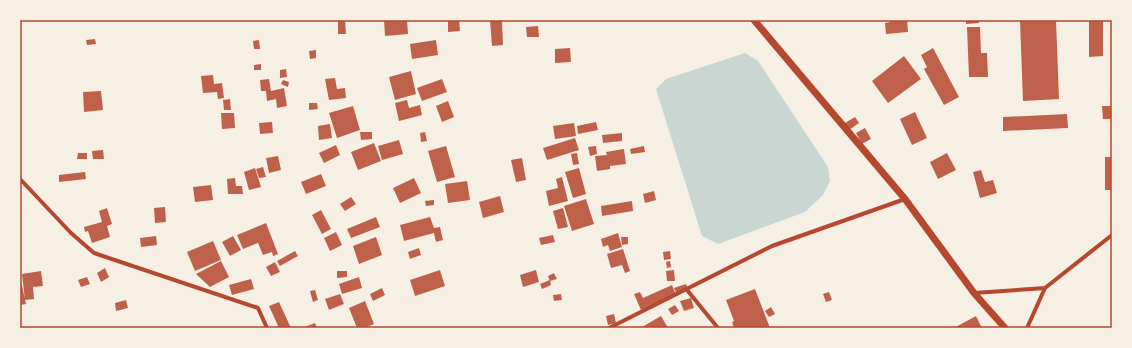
<svg xmlns="http://www.w3.org/2000/svg" width="1132" height="348" font-family="Overpass,sans-serif">
  <style>
    .water { fill: #c9d6d2 }
    .building { fill: #bf614a }
    .lines { fill: none; stroke-linecap: round; stroke-linejoin: round }
    .minor { stroke: #b5482f; stroke-width: 4 }
    .tertiary { stroke: #b5482f; stroke-width: 7 }
    .neatline { fill: none; stroke: #b5482f; stroke-width: 1.5 }
  </style>
  <rect width="100%" height="100%" fill="#f6efe4"/>
  <path class="water" d="M745 53 758 61 828 167 830 181 823 195 805 212 718 244 702 236 656 89 666 79Z"/>
  <path class="building" d="M338 20H345L346 34H338Z
    M384 20H407L408 34 385 36Z
    M448 20H459L460 31 448 32Z
    M490 20H502L503 45 492 46Z
    M889 20H907L908 32 886 34 885 23 890 22Z
    M966 20H979V23L966 24Z
    M1020 20H1056L1059 99 1023 101Z
    M1089 20H1103V56L1089 57Z
    M538 26 539 37H527L526 27Z
    M967 27H980L981 53H987L988 77H969Z
    M95 39 96 44 87 45 86 40Z
    M259 40 260 49H254L253 41Z
    M436 40 438 55 412 59 410 44Z
    M570 48 571 62 555 63V49Z
    M933 48 959 97 944 105 924 69 927 67 921 55Z
    M316 50V58L310 59 309 51Z
    M904 56 921 79 888 103 872 81Z
    M261 64V70H254V65Z
    M286 69 287 77 280 78V70Z
    M411 71 416 94 395 100 389 77Z
    M213 75 214 84 222 83 224 98 218 99 217 92 203 93 201 76Z
    M335 78 337 89 345 88 346 98 329 100 325 79Z
    M269 79 271 91 284 88 287 106 277 108 276 99 267 101 266 91H261L260 80Z
    M442 79 447 92 422 101 417 88Z
    M283 80 289 82 288 87 281 84Z
    M101 91 103 110 84 112 83 92Z
    M230 99 231 110H224L223 100Z
    M407 100 409 108 420 105 422 115 399 121 395 103Z
    M448 101 454 117 442 122 436 106Z
    M309 103H317L318 109 309 110Z
    M353 106 360 130 337 138 329 113Z
    M1102 106H1112V119H1103Z
    M915 112 927 138 912 145 900 119Z
    M221 113H234L235 128 222 129Z
    M1067 114 1068 128 1003 131V117Z
    M855 117 859 123 849 130 845 123Z
    M272 122 273 133 260 134 259 123Z
    M596 122 598 130 578 134 577 126Z
    M574 123 576 136 555 139 553 126Z
    M330 124 332 138 319 140 318 126Z
    M865 128 871 139 862 144 856 133Z
    M360 132H372V139L361 140Z
    M425 132 427 141 421 142 420 133Z
    M622 133V141L603 143 602 135Z
    M575 138 579 150 547 160 543 148Z
    M399 140 403 154 382 160 378 146Z
    M374 143 381 161 358 170 351 152Z
    M336 145 340 155 324 163 319 153Z
    M446 146 455 177 437 182 428 151Z
    M596 146 597 154 590 156 588 147Z
    M644 146 645 152 631 154 630 149Z
    M624 149 626 164 610 166V169L597 171 595 156 607 155 606 152Z
    M103 150 104 159H93L92 151Z
    M78 153H87V159H77Z
    M577 153 579 164 573 165 571 154Z
    M947 153 956 170 938 179 930 162Z
    M278 156 281 170 269 173 266 158Z
    M1105 157H1112V190H1105Z
    M522 158 526 180 516 182 511 160Z
    M263 167 266 177 259 178 256 169Z
    M255 168 261 187 249 190 244 172Z
    M579 168 586 194 573 198 565 172Z
    M981 170 985 182 993 180 997 193 980 198 973 172Z
    M85 172 86 179 59 182V175Z
    M321 174 326 186 306 194 301 182Z
    M562 177 568 201 549 206 546 191 558 188 556 179Z
    M235 178 236 186H242L243 194H228L227 179Z
    M414 178 421 193 400 203 393 188Z
    M467 181 470 200 448 203 445 184Z
    M211 185 213 200 195 202 193 187Z
    M654 191 656 200 645 203 643 194Z
    M500 196 504 212 483 218 479 202Z
    M351 197 356 204 345 211 340 204Z
    M586 199 594 224 572 231 564 206Z
    M434 200V205L426 206 425 201Z
    M632 201 633 211 602 216 601 206Z
    M165 207 166 222 155 223 154 208Z
    M107 208 112 224 107 226 110 237 92 243 88 231 85 232 84 227 102 222 99 211Z
    M563 208 568 227 558 229 553 211Z
    M321 210 331 229 322 234 312 215Z
    M376 217 380 227 351 238 347 229Z
    M430 217 434 228 440 227 443 240 436 242 434 233 404 241 400 225Z
    M266 223 278 254 273 256 272 252 263 255 258 243 243 249 237 235Z
    M336 232 342 245 330 251 324 238Z
    M618 233 622 247 610 251 608 245 603 247 601 239Z
    M553 235 555 242 541 245 539 238Z
    M156 236 157 245 141 247 140 238Z
    M233 236 241 250 230 256 222 242Z
    M376 237 382 255 359 264 353 246Z
    M621 237H628V244L622 245Z
    M213 241 221 260 195 271 187 252Z
    M419 248 421 255 410 259 408 252Z
    M623 249 630 271 625 273 622 265 611 268 607 254Z
    M295 251 298 256 280 266 277 261Z
    M670 251 671 259 664 260 663 252Z
    M221 261 229 277 210 287 196 274Z
    M670 261 671 267 667 268 666 262Z
    M275 262 280 272 271 276 266 267Z
    M105 268 109 277 101 282 97 273Z
    M440 270 445 286 415 296 410 280Z
    M536 270 539 282 523 287 520 275Z
    M674 270 675 281H667L666 271Z
    M41 271 43 286 33 287 34 299 25 300 22 274Z
    M337 271H347V277L337 278Z
    M554 273 557 279 550 281 548 276Z
    M87 277 90 284 81 287 78 280Z
    M359 277 362 288 342 294 339 284Z
    M251 279 254 289 232 295 229 285Z
    M550 280 551 285 542 289 540 284Z
    M20 281H21L26 304 20 305Z
    M686 284 688 289 676 293 674 288Z
    M672 285 676 295 641 310 634 294 640 292 643 298Z
    M382 288 385 295 373 301 370 294Z
    M755 289 770 328H734L732 322 734 321 726 300Z
    M315 290 318 300 313 302 310 291Z
    M829 292 832 300 826 302 823 294Z
    M340 294 344 304 329 310 325 299Z
    M561 294 562 300 554 301 553 295Z
    M691 298 694 308 684 311 680 301Z
    M126 300 128 308 116 311 115 303Z
    M365 301 374 324 364 328H357L349 308Z
    M279 302 291 328H279L269 306Z
    M675 305 679 311 672 315 668 309Z
    M771 307 775 314 769 317 765 311Z
    M614 314 616 323 608 325 606 316Z
    M661 316 668 328H643L642 327Z
    M976 316 982 328H954Z
    M315 323 317 328H302Z"/>
  <g class="lines">
    <path class="minor" d="M20 179 71 233 94 253 258 308 267 328
      M687 290 718 328
      M974 293 1045 288
      M609 328 772 246 905 199
      M1027 328 1045 288 1112 235"/>
    <path class="tertiary" d="M754 20 905 199 974 293 1005 328"/>
  </g>
  <rect width="1132" height="348" fill="none" stroke="#f6efe4" stroke-width="42"/>
  <rect x="21" y="21" width="1090" height="306" class="neatline"/>
</svg>
